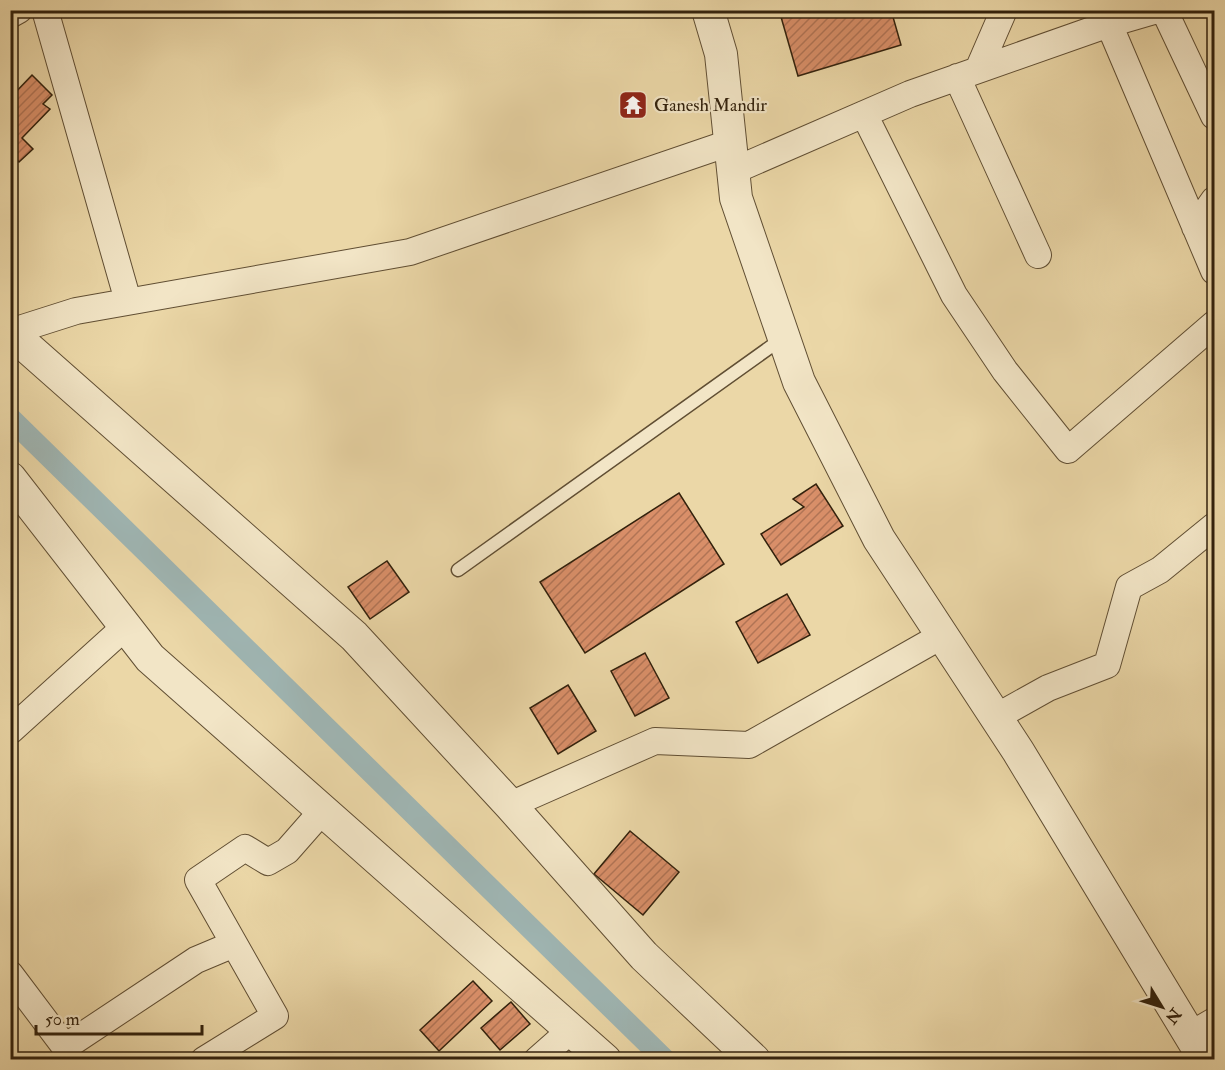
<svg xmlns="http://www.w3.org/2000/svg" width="1225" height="1070" font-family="'IM FELL Double Pica',serif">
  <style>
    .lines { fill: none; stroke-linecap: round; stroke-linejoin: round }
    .canal { stroke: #9fb6b4; stroke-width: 22 }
    .building { fill: url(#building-hatch); stroke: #32210c; stroke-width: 1.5 }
    .service-casing { stroke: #604e33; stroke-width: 15 }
    .minor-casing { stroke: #604e33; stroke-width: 28 }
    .tertiary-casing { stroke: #604e33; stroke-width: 34 }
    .service { stroke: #f2e5c6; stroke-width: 12 }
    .minor { stroke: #f2e5c6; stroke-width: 26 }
    .tertiary { stroke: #f2e5c6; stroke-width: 32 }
    .labels { text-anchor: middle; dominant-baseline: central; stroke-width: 4.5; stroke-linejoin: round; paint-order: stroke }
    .poi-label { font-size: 18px; fill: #32210c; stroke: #f2e5c6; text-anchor: start }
  </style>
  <defs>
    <pattern id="building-hatch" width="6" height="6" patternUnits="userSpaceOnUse" patternTransform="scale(1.5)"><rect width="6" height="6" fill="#d98f69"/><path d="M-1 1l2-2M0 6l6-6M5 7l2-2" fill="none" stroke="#b17455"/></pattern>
  </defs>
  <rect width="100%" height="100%" fill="#ebd7a7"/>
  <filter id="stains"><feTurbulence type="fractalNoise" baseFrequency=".00333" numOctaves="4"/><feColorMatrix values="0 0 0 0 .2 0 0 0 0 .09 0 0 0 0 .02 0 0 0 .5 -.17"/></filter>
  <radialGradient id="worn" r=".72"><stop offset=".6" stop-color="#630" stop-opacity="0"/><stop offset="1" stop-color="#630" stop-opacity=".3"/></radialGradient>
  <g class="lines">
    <path class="canal" d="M10 418 665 1060"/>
  </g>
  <path class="building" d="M779 10H891L901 45 798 76Z
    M32 75 52 95 43 104 50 109 22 138 33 149 19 162 10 153V98Z
    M816 484 843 526 781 565 761 534 804 507 793 499Z
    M679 493 724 564 585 653 540 582Z
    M387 561 409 592 370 619 348 587Z
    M787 594 810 635 758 663 736 622Z
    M645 653 669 698 635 716 611 671Z
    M568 685 596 731 558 754 530 708Z
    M630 831 679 872 643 915 594 874Z
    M473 981 492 1001 439 1051 420 1030Z
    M511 1002 530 1024 500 1050 481 1028Z"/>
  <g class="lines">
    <g class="service-casing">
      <path id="service" d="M458 570 783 338"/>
    </g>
    <g class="minor-casing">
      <path id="minor" d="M45 10 128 301
        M1164 10 1214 116
        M10 15 19 10
        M1109 24 1214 271
        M978 70 1004 10
        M957 77 1038 255
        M864 114 954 295 1005 371 1068 450 1214 324
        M733 171 910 94 1109 24 1157 10
        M1195 227 1214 200
        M10 332 76 311 410 252 729 143
        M996 717 1048 688 1107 665 1129 587 1160 570 1214 526
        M10 731 125 627
        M510 805 655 741 749 745 943 635
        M10 974 65 1047 196 960 234 944
        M1190 1035 1214 1021
        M204 1060 275 1016 198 880 245 848 268 862 287 851 323 810
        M537 1060 571 1030"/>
    </g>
    <g class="tertiary-casing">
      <path id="tertiary" d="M708 10 721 54 736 198 799 382 879 539 1018 751 1205 1060
        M10 332 354 636 510 805 644 956 754 1060
        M10 478 150 658 605 1060"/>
    </g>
    <use href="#service" class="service"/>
    <use href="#minor" class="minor"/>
    <use href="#tertiary" class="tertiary"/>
  </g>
  <defs>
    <g id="temple-square" transform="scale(1.5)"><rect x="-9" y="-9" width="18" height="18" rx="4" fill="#8f2418" stroke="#f2e5c6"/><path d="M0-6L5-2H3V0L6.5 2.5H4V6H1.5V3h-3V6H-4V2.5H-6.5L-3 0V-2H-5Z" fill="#fff"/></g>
  </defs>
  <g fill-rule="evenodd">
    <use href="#temple-square" x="633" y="105"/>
  </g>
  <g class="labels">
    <g class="poi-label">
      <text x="654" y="105">Ganesh Mandir</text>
    </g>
  </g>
  <rect width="1225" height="1070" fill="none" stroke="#ebd7a7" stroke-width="36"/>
  <rect x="12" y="12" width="1201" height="1046" fill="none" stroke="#32210c" stroke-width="3"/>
  <rect x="18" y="18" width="1189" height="1034" fill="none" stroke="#32210c" stroke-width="1.5"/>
  <g transform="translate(1162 1007) rotate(128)" stroke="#f2e5c6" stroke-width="4.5" paint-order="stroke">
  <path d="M0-4.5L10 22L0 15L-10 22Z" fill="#32210c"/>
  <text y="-9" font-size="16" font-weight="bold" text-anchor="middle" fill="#32210c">N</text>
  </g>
  <path d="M36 1025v9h166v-9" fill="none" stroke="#32210c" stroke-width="3"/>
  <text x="45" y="1025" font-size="18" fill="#32210c" stroke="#f2e5c6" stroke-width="4.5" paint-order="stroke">50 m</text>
  <rect width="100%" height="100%" filter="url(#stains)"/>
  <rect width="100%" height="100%" fill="url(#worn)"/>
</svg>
